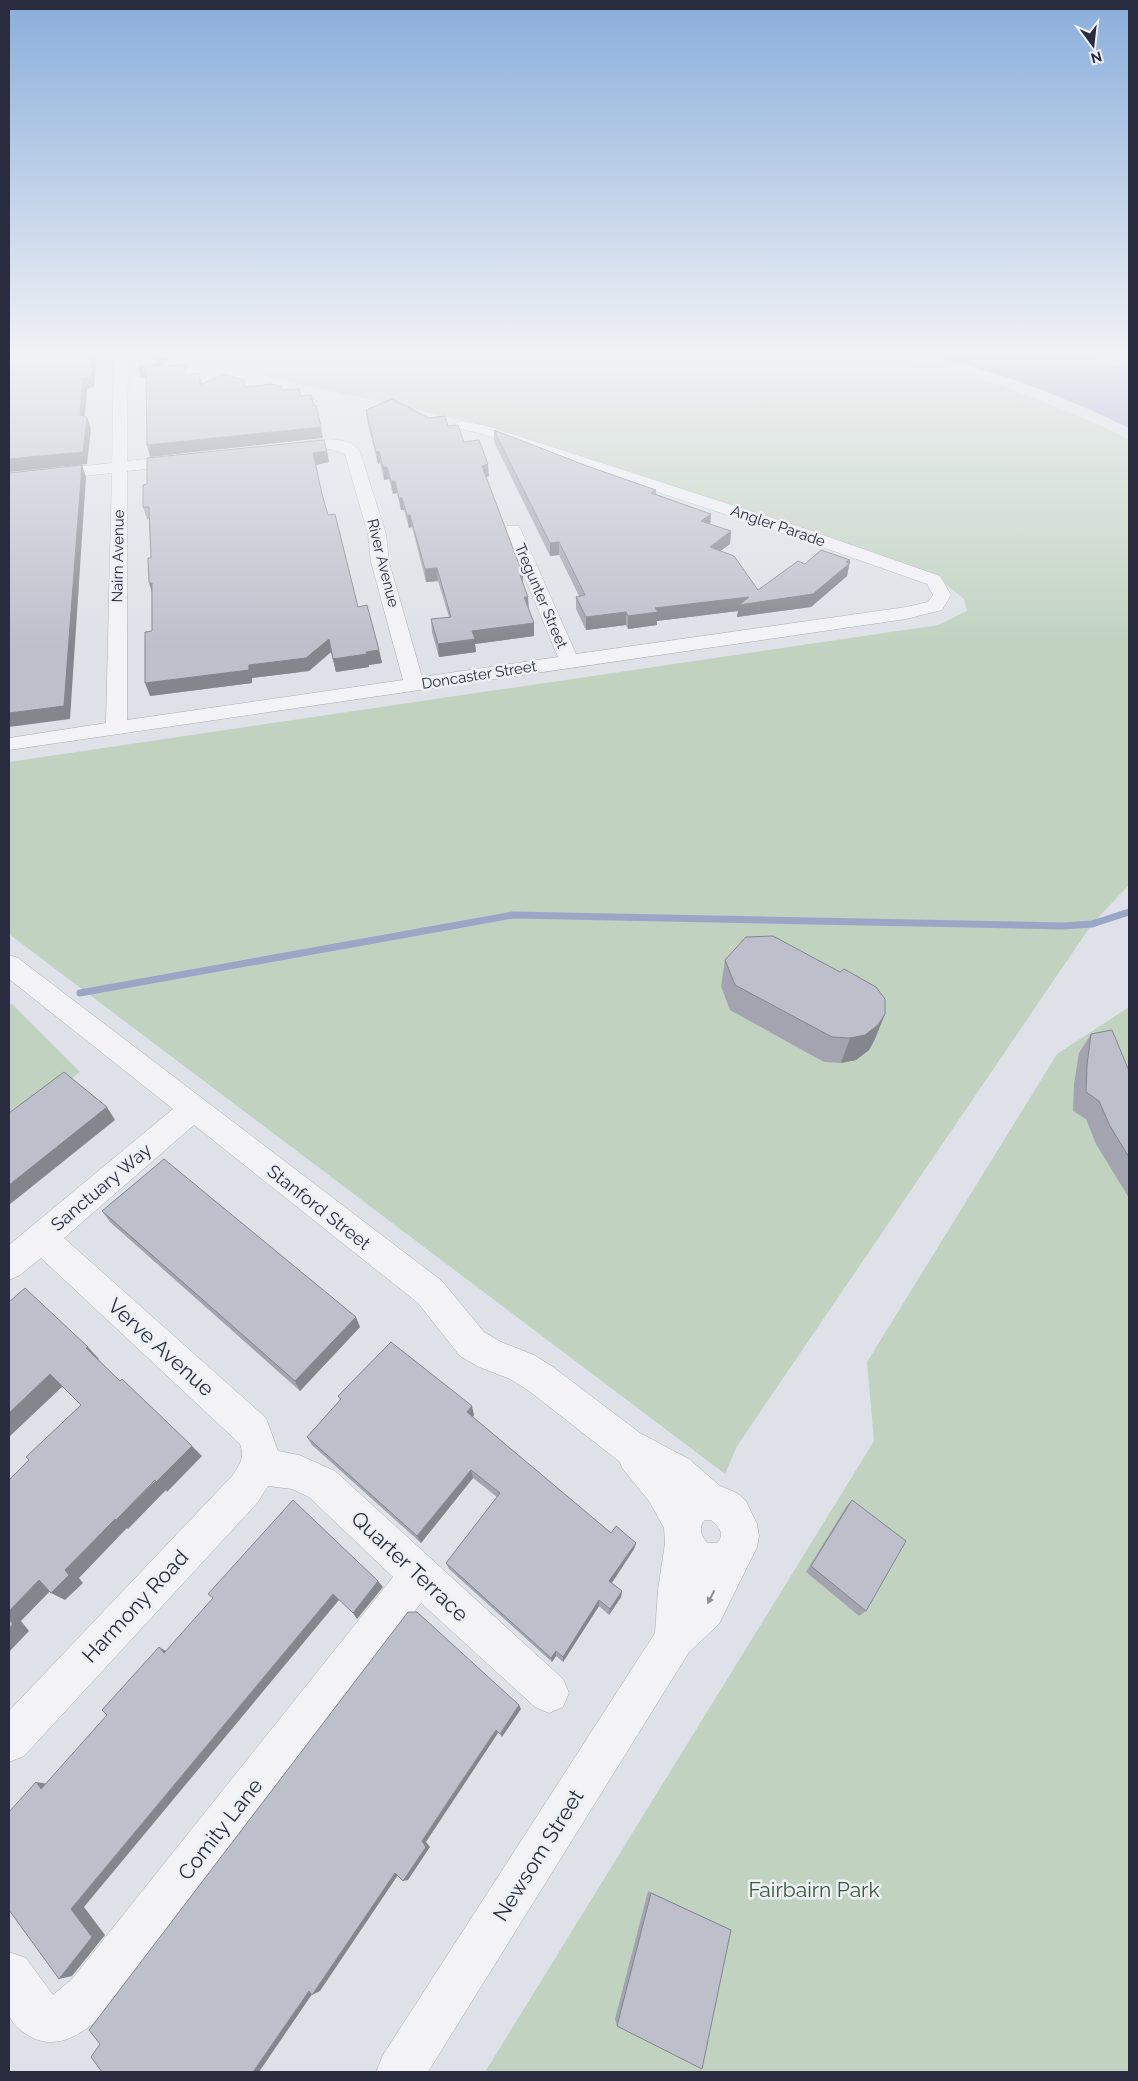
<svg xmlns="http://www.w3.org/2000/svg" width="1138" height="2081" font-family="Raleway,sans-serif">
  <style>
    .green { fill: #c1d2c1 }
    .water { fill: #9ba6c7 }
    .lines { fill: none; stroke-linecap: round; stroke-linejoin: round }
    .stream { stroke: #9ba6c7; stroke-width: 7 }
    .street-casing { stroke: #a8abb5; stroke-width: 1 }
    .street { fill: #f2f2f7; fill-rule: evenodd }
    .wall { fill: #a3a4af }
    .shaded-wall { fill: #84868e }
    .building { fill: #bdbfcb; stroke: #84868e }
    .oneway { fill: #8e8f9b }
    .labels { text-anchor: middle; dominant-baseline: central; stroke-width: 5; stroke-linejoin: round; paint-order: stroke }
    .far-street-label { font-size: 15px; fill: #292c3f; stroke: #eff0f6 }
    .street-label { font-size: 18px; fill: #292c3f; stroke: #eff0f6 }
    .near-street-label { font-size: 21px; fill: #292c3f; stroke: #eff0f6 }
    .near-park-label { font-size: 21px; fill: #365a38; stroke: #eff0f6 }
  </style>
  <rect width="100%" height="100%" fill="#dfe1e8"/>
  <path class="green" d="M203 354H879C903 359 928 362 951 369 1011 388 1072 411 1129 439V885L1092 924 737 1446 725 1474 9 934V762L938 625 967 611 964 599 939 579 483 425 273 378 202 356Z
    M1083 354H1129V370L1088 355Z
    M12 1004 80 1072 9 1127V1005Z
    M1129 1007V2072H485L874 1441 867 1362 1057 1054Z"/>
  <path class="water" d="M923 354H1083L1129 370V428C1064 396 994 370 923 354Z"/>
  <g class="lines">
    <path class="stream" d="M80 993 513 915 1063 926 1092 924 1129 912"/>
    <g class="street-casing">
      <path id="street" d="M114 354H128L127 461 184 455 189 457 192 460 189 463 184 465 127 471V720L403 680 371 562 368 534 345 454 331 449 289 454 284 452 281 449 284 446 289 444C310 442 345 431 360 452L386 534 389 562 422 677 558 657 505 530 507 526H519L521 530 576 654 906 607 928 602 933 595 927 584 791 536 479 433 457 428 455 425 457 422 462 421 487 426 803 528 940 576 951 595 942 610 906 619 9 750V738L106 723 112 473 9 484V474L112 463Z
        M167 354H183L176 358 169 357Z
        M9 955 18 958 442 1281 484 1332 501 1342 534 1355 553 1367 640 1433 689 1459 720 1486 737 1493 746 1501 757 1524 759 1536 757 1547 719 1624 689 1652 428 2072H376L383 2055 655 1633 658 1590 665 1543 664 1528 649 1501 622 1468 620 1462 529 1391 510 1379 479 1367 460 1356 418 1303 194 1125 64 1238 266 1418 278 1451 299 1455 335 1471 563 1679 569 1693 563 1707 549 1713 535 1707 421 1603 106 2013C82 2034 54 2055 23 2032 18 2028 10 2021 9 2014 6 2000 9 1968 9 1952L26 1958 53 1995 72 1979 393 1577 309 1497 292 1489 268 1486 258 1502 24 1756 9 1762V1711L232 1476C240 1465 245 1457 240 1444L41 1258 20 1275 9 1280V1245L173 1109 9 979ZM705 1520H711C718 1526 726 1534 717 1543H708C702 1538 697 1527 705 1520Z"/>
    </g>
    <use href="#street" class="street"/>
  </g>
  <path class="wall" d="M366 410 429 418 448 426 464 442 489 476 486 477 523 575V584L528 610 534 623V636L475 644 476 652 439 657 432 632 431 619 449 617 438 581 426 582 412 527 409 528 404 510H401L397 493 393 494 389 479 384 480 380 463 378 464 367 421Z
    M494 430 587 466 656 490V494L711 514 710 524 731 531 730 544 720 551 758 590 805 564 850 560 847 576 811 607 737 617 738 611 657 621V625L628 629 626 625 586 630 576 609V597L579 596 559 555 550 556 494 442Z
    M327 451 329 462 316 465 322 494 328 515 358 607 379 650 382 663 369 665V667L336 672 331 652 309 671 252 678V683L150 696 152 631 151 558 149 519H147L143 507Z
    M725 960 875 1039 869 1050 856 1060 841 1063 824 1062 730 1010 721 986Z
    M1091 1034 1129 1071V1198L1096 1144 1086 1119 1073 1111 1074 1084 1079 1053Z
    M102 1211 360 1327 300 1391 110 1222Z
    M338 1396 474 1415 473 1417 611 1533 636 1543 634 1549 612 1583 622 1591 621 1597 609 1615 599 1606 563 1662 556 1656 552 1662 449 1569 446 1563 497 1497 473 1478 421 1543 312 1445 307 1437 340 1400Z
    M852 1500 866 1611 859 1616 806 1572 846 1507Z
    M648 1891 731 1930 617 2026 615 2019Z"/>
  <path class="shaded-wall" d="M92 354H98H97L94 387 87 389 84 427 80 415 83 378Z
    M162 354H168L169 359 158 377 141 378 138 367Z
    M199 373 202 385H200Z
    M87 417 91 429 87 464 9 472V459Z
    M321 427 323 438 150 457 147 445Z
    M327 451 329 462 315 465 313 453Z
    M379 451 380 463 378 464 376 452Z
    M488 464 489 476 483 478 482 466Z
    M82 465 86 477 70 719 9 727V713Z
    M383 467H387L389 479 384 480Z
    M391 481H395L397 493 393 494Z
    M399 498H402L404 510H401Z
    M711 514 710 526 701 521Z
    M407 515H410L412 527 409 528Z
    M731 531 730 544 708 560 710 547Z
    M559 542V555L550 556V543Z
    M850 560 847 576 811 607 737 617 738 611 657 621V625L628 629V616L655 608 749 597 846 562Z
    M437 568 438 581 426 582 425 569Z
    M520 575H523V587Z
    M149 583H152L153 596Z
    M524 597H528L529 610Z
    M626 612V625L586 630V617Z
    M534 623V636L475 644 476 652 439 657 438 644 472 631Z
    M329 639 331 652 309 671 252 678V683L150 696 145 683 249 665Z
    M379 650 382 663 369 665V667L336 672 333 659 366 652Z
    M885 1014 875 1039 869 1050 856 1060 841 1063 850 1038Z
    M107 1107 115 1120 9 1205V1185Z
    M356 1317 360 1327 300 1391 295 1381Z
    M88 1347 99 1359 98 1360 86 1348Z
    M50 1374 63 1386 9 1437V1413Z
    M472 1406 474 1415 469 1421 467 1412Z
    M192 1446 202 1456 167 1492 166 1490 128 1529 127 1528 79 1578 83 1583 65 1600 51 1593 65 1570 115 1519Z
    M471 1470 473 1478 421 1543 417 1536Z
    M636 1543 634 1549 609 1587V1581Z
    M39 1580 54 1587 21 1621 29 1631 9 1652V1611Z
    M378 1581 383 1587 357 1619 353 1613Z
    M622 1591 621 1597 609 1615 610 1609Z
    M333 1594 339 1600 84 1907 105 1935 72 1976 59 1979 71 1909Z
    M599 1600V1606L563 1662V1657Z
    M159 1647 168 1652 164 1653Z
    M556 1651V1656L552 1662 551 1658Z
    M519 1705 521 1709 502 1737 500 1734Z
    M496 1730 498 1733 426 1842 430 1847 408 1880 403 1881 422 1841Z
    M36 1782 49 1784 41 1789Z
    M400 1872 320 1991 312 1995 395 1873Z
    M317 1987 259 2072H253L309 1991Z"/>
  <path class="building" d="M9 354H92L91 376 83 378 80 415 87 417 83 452 9 459Z
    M138 354H162L154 365 138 367Z
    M185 365 186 375 199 373 200 385 224 374 244 380 245 387 271 384 281 386 282 390 299 389 301 396 311 395 314 406 316 405 321 427 147 445 146 367Z
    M392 399 429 418 445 416 448 426 458 425 464 442 479 440 488 464 482 466 523 575H520L528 597H524L534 623 472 631 475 639 438 644 431 619 451 617 437 568 425 569 410 515H407L402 498H399L395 481H391L387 467H383L379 451 376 452 366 410Z
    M494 430 587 466 656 490 651 493 711 514 701 521 731 531 710 547 734 556 758 590 798 561 805 564 821 550 850 560 846 562 850 563 813 594 739 605 749 597 655 608 658 612 628 616 626 612 586 617 576 597 585 595 559 542 550 543Z
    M324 440 327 451 313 453 322 494 328 515 335 514 358 607 367 605 379 650 366 652 367 654 333 659 329 639 306 658 249 665V670L145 683V632L152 631V583H149L148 558H151L149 507H143V485L147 484V458Z
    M82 465 64 706 9 713V473Z
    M773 936 840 972 844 969 876 987 885 999V1014L878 1025 865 1035 850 1038 832 1037 735 985 725 960 746 937Z
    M1112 1030 1129 1071V1157L1110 1126 1099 1101 1086 1092 1087 1065 1091 1034Z
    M64 1072 107 1107 9 1185V1113Z
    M164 1159 356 1317 295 1381 102 1211Z
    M25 1288 88 1347 86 1348 120 1381 122 1379 192 1446 156 1482 155 1480 116 1520 115 1519 65 1570 69 1575 51 1593 39 1580 9 1611V1480L29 1460 26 1457 81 1405 50 1374 9 1413V1302Z
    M391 1342 472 1406 467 1412 611 1533 616 1526 636 1543 609 1581 622 1591 610 1609 599 1600 563 1657 556 1651 551 1658 446 1563 500 1493 471 1470 417 1536 307 1437 341 1399 338 1396Z
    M293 1500 378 1581 353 1613 333 1594 71 1909 92 1937 59 1979 9 1910V1812L36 1782 41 1789 107 1715 102 1710 159 1647 164 1653 213 1598 208 1594Z
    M852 1500 906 1541 866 1611 811 1566Z
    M408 1612H417L519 1705 500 1734 496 1730 445 1806 422 1841 426 1847 403 1881 395 1873 312 1995 309 1991 253 2072H102L91 2057 100 2044 89 2030Z
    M9 1619 13 1624 9 1629Z
    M651 1893 731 1930 702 2069 617 2026Z"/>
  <defs><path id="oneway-solid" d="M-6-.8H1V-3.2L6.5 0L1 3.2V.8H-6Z" transform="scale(1.25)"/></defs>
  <use class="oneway" href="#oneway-solid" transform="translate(711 1597) rotate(117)"/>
  <linearGradient id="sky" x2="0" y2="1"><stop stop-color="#89aedb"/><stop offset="0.55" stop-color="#f1f2f5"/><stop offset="1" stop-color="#f1f2f5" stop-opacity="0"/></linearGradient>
  <rect width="1138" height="645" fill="url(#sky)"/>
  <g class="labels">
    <g class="far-street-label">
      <text transform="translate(778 526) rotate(19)">Angler Parade</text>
      <text transform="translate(118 556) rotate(-89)">Nairn Avenue</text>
      <text transform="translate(383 563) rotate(76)">River Avenue</text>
      <text transform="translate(541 596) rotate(67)">Tregunter Street</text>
      <text transform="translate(479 675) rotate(-9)">Doncaster Street</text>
    </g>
    <g class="street-label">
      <text transform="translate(101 1187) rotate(-40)">Sanctuary Way</text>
      <text transform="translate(319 1207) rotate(38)">Stanford Street</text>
    </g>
    <g class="near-street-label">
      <text transform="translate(161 1347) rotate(42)">Verve Avenue</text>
      <text transform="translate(410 1566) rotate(43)">Quarter Terrace</text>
      <text transform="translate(135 1606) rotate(-47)">Harmony Road</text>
      <text transform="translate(220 1829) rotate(-52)">Comity Lane</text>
      <text transform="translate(538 1855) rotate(-58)">Newsom Street</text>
    </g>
    <g class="near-park-label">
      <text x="814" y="1889">Fairbairn Park</text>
    </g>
  </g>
  <rect width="1138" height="2081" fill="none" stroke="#292c3f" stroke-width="20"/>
  <g transform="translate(1093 45) rotate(165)" stroke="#eff0f6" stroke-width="4" paint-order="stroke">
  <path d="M0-4L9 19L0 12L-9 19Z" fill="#292c3f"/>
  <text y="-8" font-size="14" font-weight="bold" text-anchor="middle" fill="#292c3f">N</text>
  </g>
</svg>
